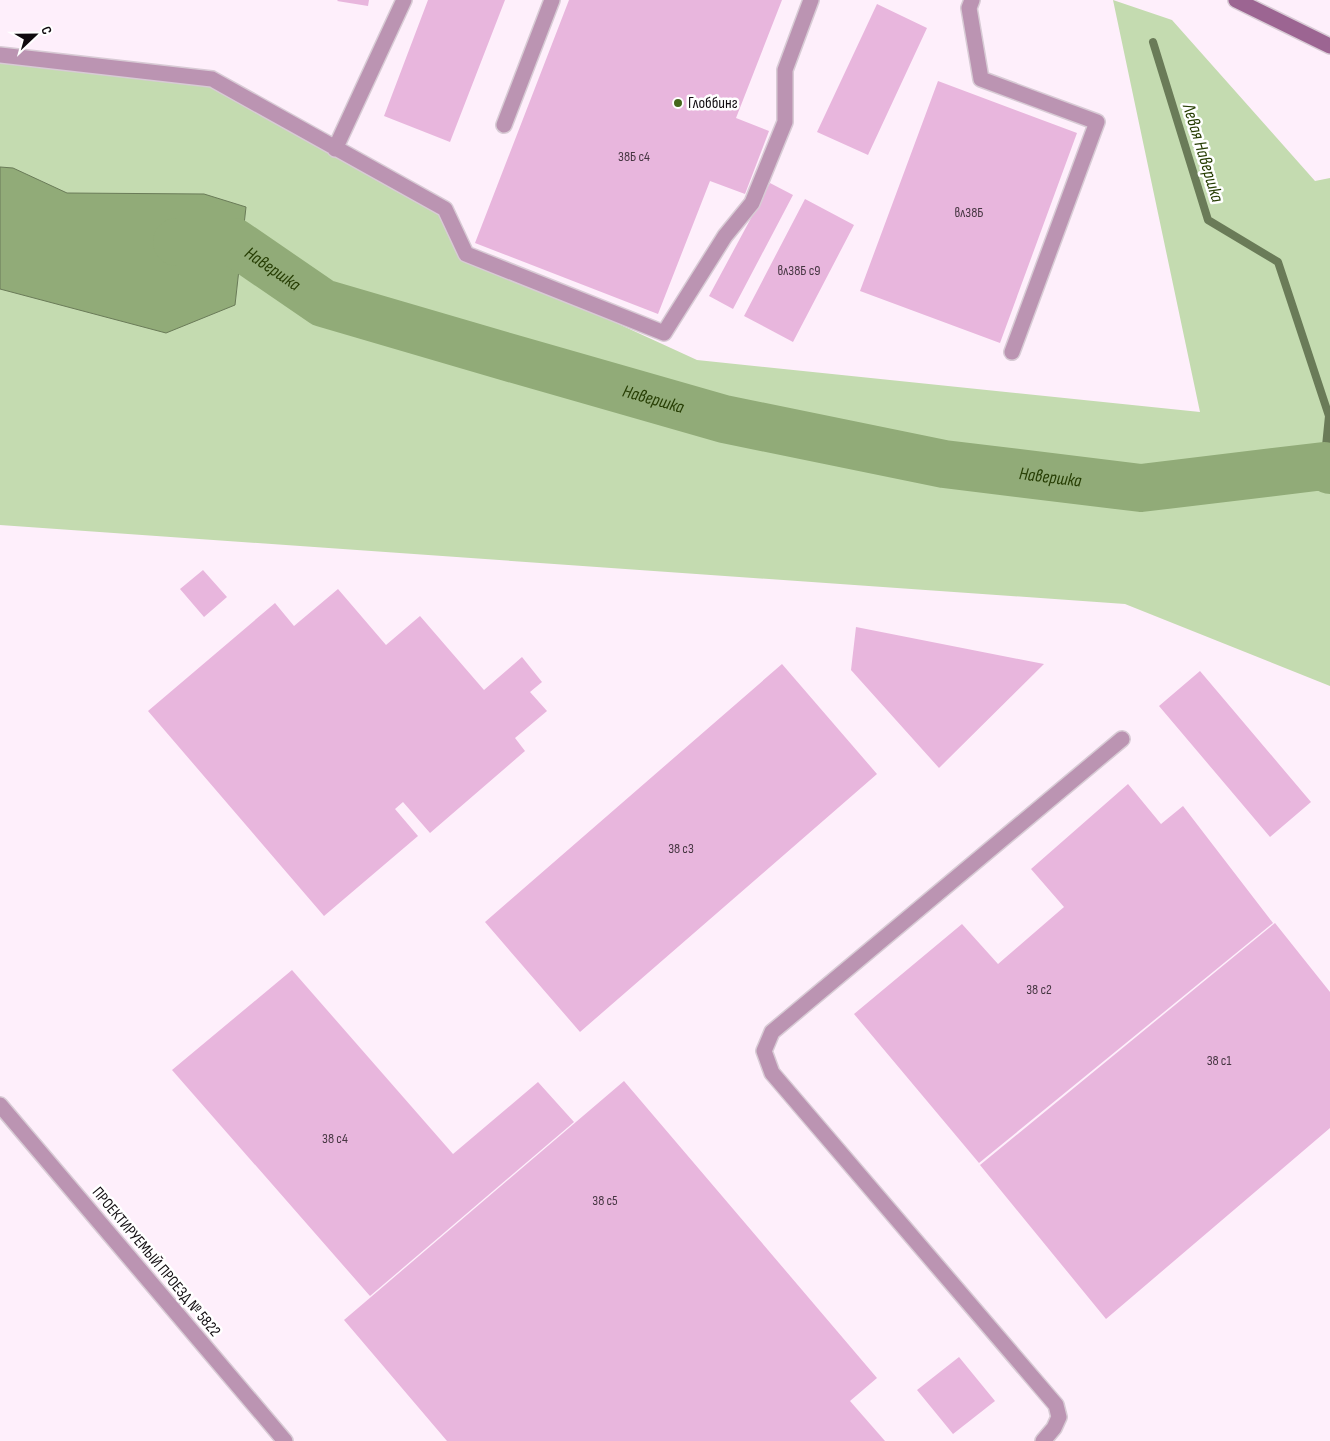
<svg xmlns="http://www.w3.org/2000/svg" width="1330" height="1441" font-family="'Sofia Sans Condensed',sans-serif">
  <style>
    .green { fill: #c4dbb0 }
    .water { fill: #91ab78; stroke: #6a7b58 }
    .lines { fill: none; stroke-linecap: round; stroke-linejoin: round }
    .stream { stroke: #6a7b58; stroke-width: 8 }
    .river { stroke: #91ab78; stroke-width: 48 }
    .building { fill: #e8b6dd }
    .lane-casing { stroke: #d8cbd5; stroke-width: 18 }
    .secondary-casing { stroke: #d8cbd5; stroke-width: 18 }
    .lane { stroke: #bb94b2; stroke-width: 15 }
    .secondary { stroke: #9c6592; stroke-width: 15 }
    .poi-dot { fill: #45661c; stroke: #fff; stroke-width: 2 }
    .labels { text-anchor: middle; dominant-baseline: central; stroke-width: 5; stroke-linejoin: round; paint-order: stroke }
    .number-label { font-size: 14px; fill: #463642 }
    .poi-label { font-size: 16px; fill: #100b0f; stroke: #fff; text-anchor: start }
    .street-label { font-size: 16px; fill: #100b0f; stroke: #fff }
    .water-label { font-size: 18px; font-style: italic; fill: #263d03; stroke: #fff }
  </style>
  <rect width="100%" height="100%" fill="#feeffb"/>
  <path class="green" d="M1113 0 1172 20 1315 181 1330 178V686L1125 604 0 525V55L212 79 445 209 466 254 697 360 1200 412Z"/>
  <path class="water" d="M0 167 13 168 67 193 204 194 246 207 235 305 166 333 0 289Z"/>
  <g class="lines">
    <path class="stream" d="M1153 42 1208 220 1278 262 1329 416 1324 466"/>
    <path class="river" id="s1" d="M177 242H234L323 303 504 356 724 419 944 464 1141 488 1324 466 1330 470"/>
  </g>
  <path class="building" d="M338 0H369L368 6 337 1Z
    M428 0H505L450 142 384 116Z
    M569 0H782L736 118 769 131 745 194 710 181 658 314 475 243Z
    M877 4 927 28 868 155 817 132Z
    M938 81 1077 133 1000 343 860 291Z
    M770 183 793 195 733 309 709 296Z
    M805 199 854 225 793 342 744 316Z
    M203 570 227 597 204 617 180 589Z
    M338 589 386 645 420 616 484 690 522 657 542 682 530 692 547 711 515 738 525 751 430 833 403 802 395 809 418 836 324 916 148 711 275 603 294 626Z
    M856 627 1044 664 939 768 851 670Z
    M782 664 877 774 580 1032 485 922Z
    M1200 671 1311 802 1270 837 1159 706Z
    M1128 784 1161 824 1183 806 1273 923 979 1163 854 1014 962 924 998 964 1064 907 1031 869Z
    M1275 923 1330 992V1128L1106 1319 980 1165Z
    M292 970 453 1154 538 1082 574 1122 370 1296 172 1070Z
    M624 1081 877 1378 850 1401 885 1441H447L344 1320Z
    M959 1357 995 1401 953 1434 917 1390Z"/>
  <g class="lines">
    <g class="lane-casing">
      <path id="lane" d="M972 0 969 8 981 79 1097 122 1012 352
        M0 55 212 79 445 209 466 254 664 333 725 236 752 203 785 122V70L811 0
        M504 125 552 0
        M335 149 404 0
        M0 1105 285 1441
        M1043 1441 1054 1428 1059 1417 1056 1405 772 1073 764 1051 772 1032 1122 739"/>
    </g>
    <g class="secondary-casing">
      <path id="secondary" d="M1236 0 1330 46"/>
    </g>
    <use href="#lane" class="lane"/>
    <use href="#secondary" class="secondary"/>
  </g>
  <circle class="poi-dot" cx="678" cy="103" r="5"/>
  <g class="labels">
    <g class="number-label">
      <text x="634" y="156">38Б с4</text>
      <text x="969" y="212">вл38Б</text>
      <text x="799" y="270">вл38Б с9</text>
      <text x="681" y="848">38 с3</text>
      <text x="1039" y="989">38 с2</text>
      <text x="1219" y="1060">38 с1</text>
      <text x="335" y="1138">38 с4</text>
      <text x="605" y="1200">38 с5</text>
    </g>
    <g class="poi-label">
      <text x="688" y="103">Глоббинг</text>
    </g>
    <g class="street-label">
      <text transform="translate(156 1262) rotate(50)">ПРОЕКТИРУЕМЫЙ ПРОЕЗД № 5822</text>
    </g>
    <g class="water-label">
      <text transform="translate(1203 153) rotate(73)">Левая Навершка</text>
      <text stroke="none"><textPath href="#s1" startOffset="104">Навершка</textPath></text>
      <text stroke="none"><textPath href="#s1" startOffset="509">Навершка</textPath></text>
      <text stroke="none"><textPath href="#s1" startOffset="914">Навершка</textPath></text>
    </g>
  </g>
  <g transform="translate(35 35) rotate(68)" stroke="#ffffff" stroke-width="4" paint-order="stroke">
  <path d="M0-4L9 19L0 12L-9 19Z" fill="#100b0f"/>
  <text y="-8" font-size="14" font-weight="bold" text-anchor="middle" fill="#100b0f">С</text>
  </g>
</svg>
